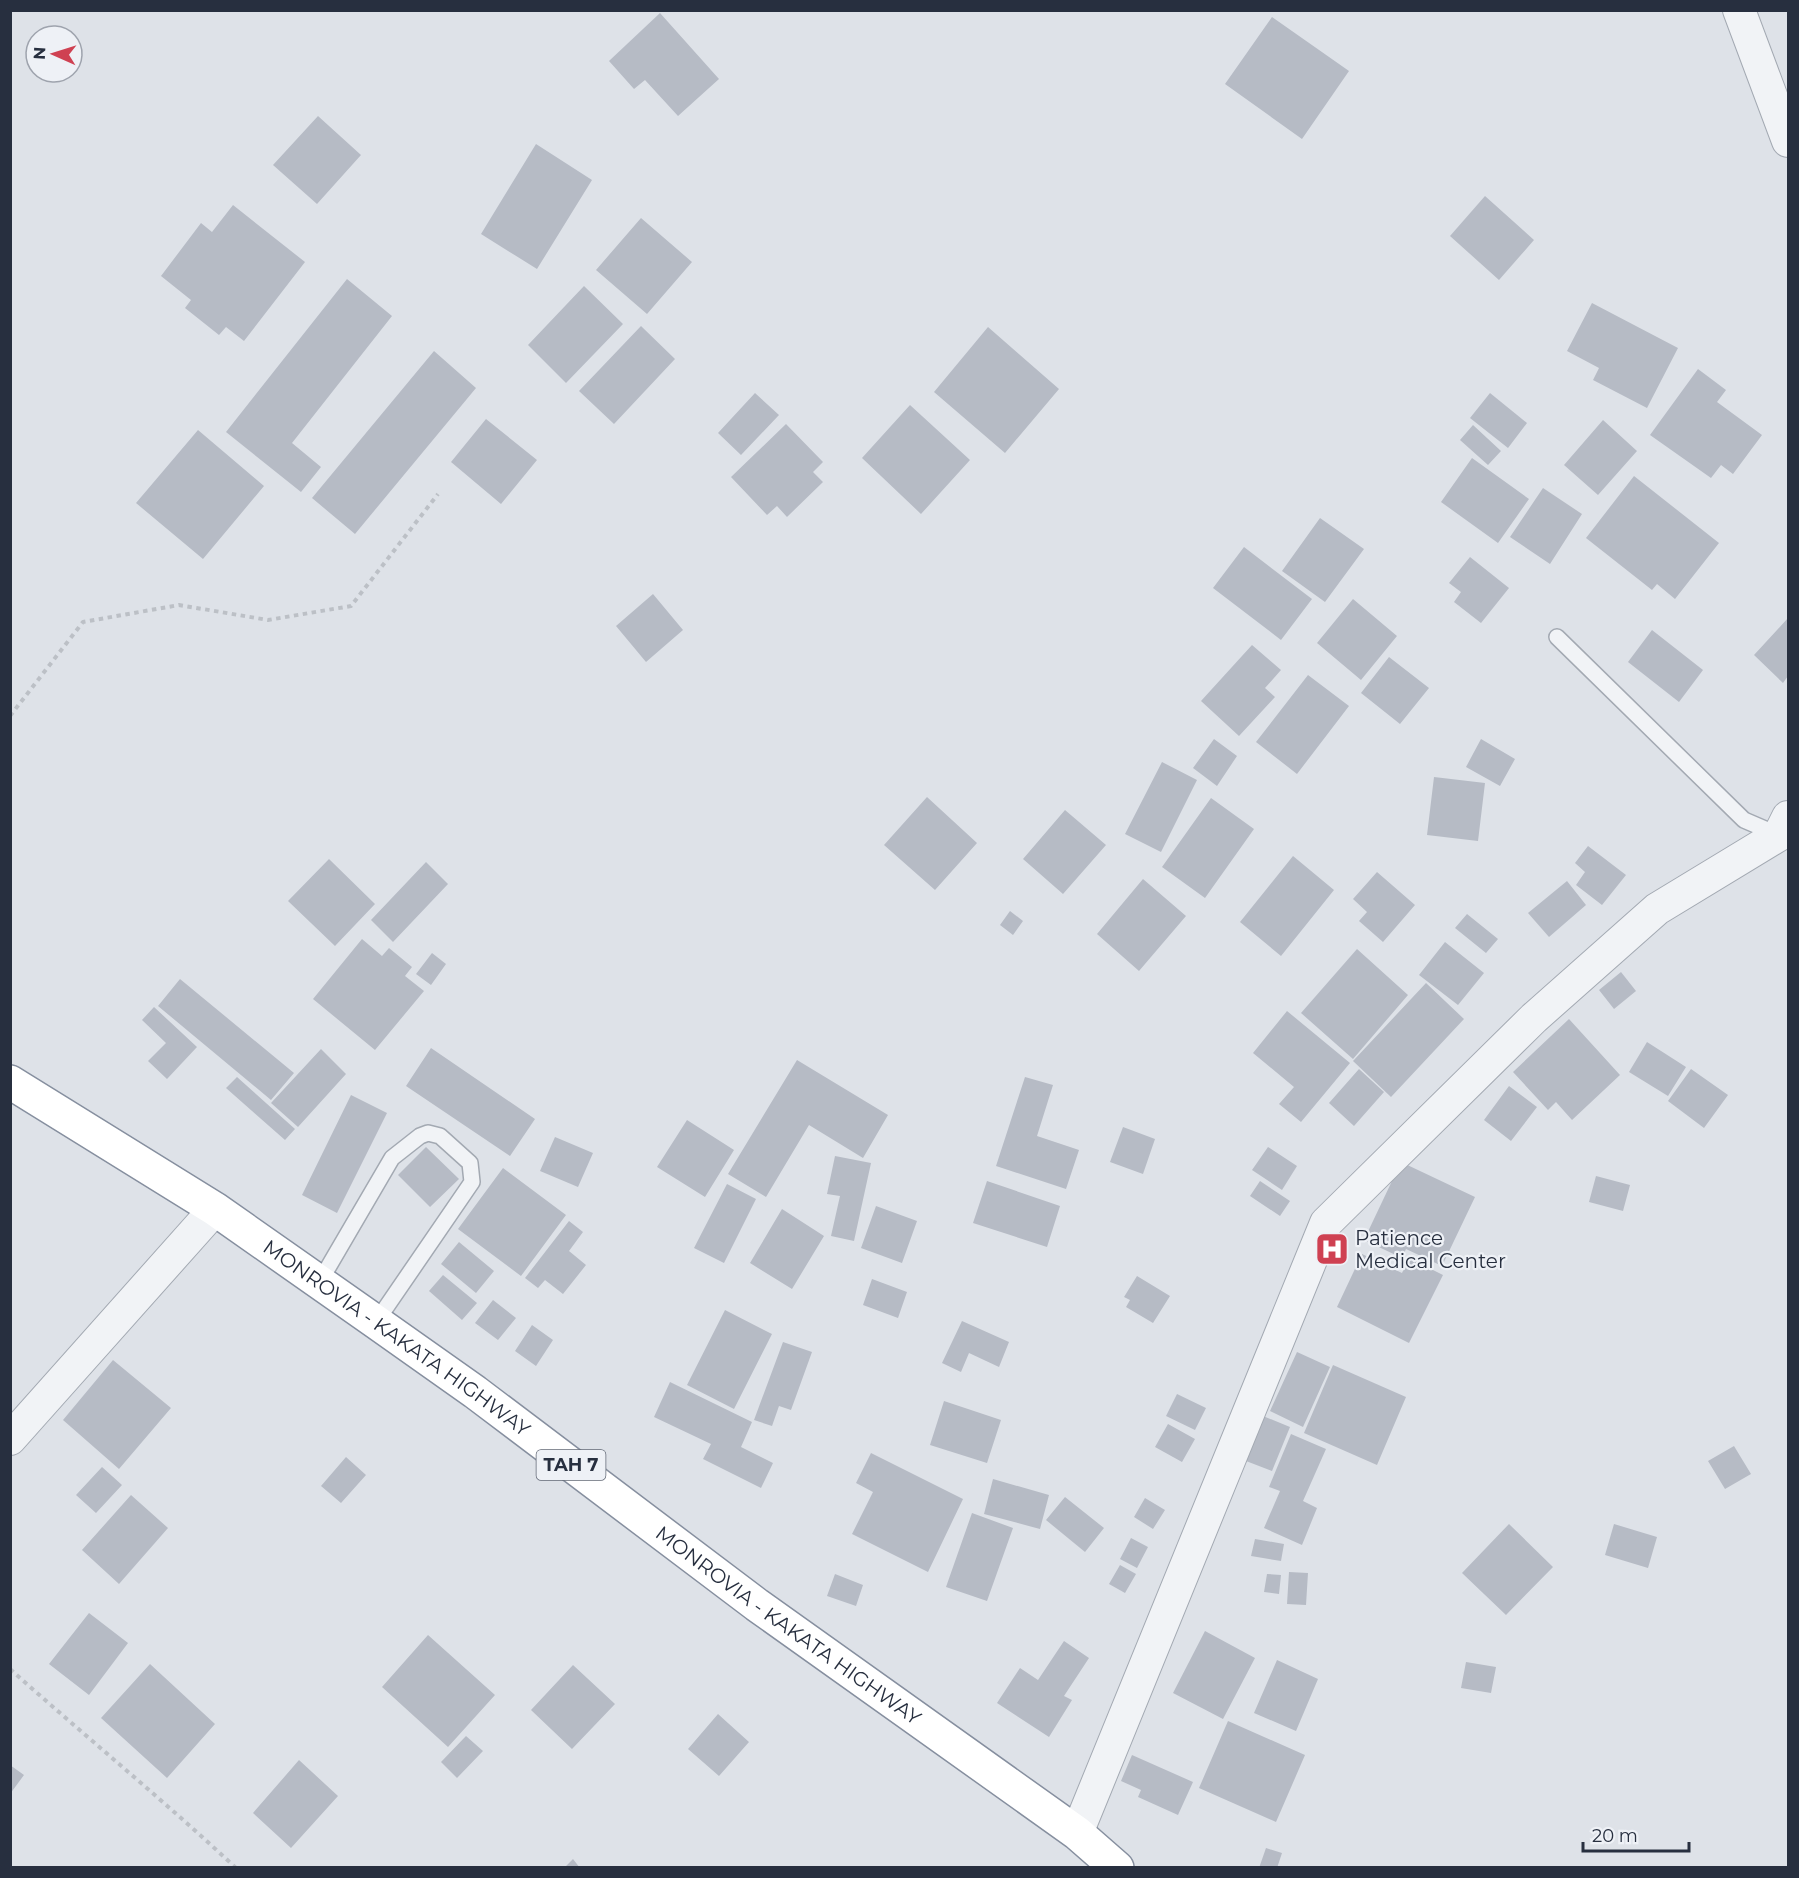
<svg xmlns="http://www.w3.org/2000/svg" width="1799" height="1878" font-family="Montserrat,sans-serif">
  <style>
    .building { fill: #b6bbc5 }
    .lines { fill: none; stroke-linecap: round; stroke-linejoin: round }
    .service-casing { stroke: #a3a9b2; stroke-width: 18 }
    .minor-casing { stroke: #a3a9b2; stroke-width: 34 }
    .trunk-casing { stroke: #868f9f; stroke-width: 36 }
    .path { stroke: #bcc0c6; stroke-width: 4; stroke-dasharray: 4.5 4.5; stroke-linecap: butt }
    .service { stroke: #f1f3f6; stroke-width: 15 }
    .minor { stroke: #f1f3f6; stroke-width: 32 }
    .trunk { stroke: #fff; stroke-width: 33 }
    .labels { text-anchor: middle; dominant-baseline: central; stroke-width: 4.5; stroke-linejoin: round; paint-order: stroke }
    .shield { fill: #eef1f6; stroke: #636976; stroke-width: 1.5 }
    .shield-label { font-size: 18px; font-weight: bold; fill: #272f3f }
    .poi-label { font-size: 20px; fill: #272f3f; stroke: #eef1f6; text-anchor: start }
    .street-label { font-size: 20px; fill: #272f3f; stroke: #eef1f6 }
  </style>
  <rect width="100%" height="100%" fill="#dee2e8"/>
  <path class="building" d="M660 13 719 79 678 116 645 80 634 89 609 61Z
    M1272 17 1349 71 1302 139 1225 84Z
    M318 116 361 155 317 204 273 165Z
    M536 144 592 180 537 269 481 234Z
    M1485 196 1534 240 1499 280 1450 236Z
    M233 205 305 262 244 341 226 327 219 335 185 308 191 300 161 276 201 223 212 232Z
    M641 218 692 262 647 314 596 270Z
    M347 279 392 316 292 443 321 467 301 492 226 432Z
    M584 286 623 324 566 383 528 345Z
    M1592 303 1678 348 1647 408 1593 380 1599 368 1567 351Z
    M641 326 675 359 614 424 579 391Z
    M988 327 1059 389 1005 453 934 392Z
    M434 351 476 388 355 534 312 498Z
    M1698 369 1726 390 1717 402 1762 435 1733 474 1721 465 1711 478 1650 435Z
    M755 393 779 415 741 455 718 433Z
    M1490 393 1527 423 1508 448 1470 418Z
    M910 405 970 460 921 514 862 458Z
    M486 419 537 460 501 504 451 462Z
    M1603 420 1637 451 1598 495 1564 465Z
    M786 424 823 462 813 472 823 482 787 517 777 506 767 515 731 477Z
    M1473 425 1501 451 1488 465 1460 440Z
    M198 430 264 486 203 559 136 503Z
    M1472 458 1529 499 1498 543 1441 502Z
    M1634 476 1719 543 1675 599 1657 584 1652 590 1586 538Z
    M1543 488 1582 514 1550 564 1510 537Z
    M1320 518 1364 549 1325 602 1282 571Z
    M1244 547 1312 599 1281 640 1213 588Z
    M1470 557 1509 588 1481 623 1454 602 1461 592 1449 583Z
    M653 594 683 630 646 662 616 626Z
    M1353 599 1397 636 1361 680 1317 643Z
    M1788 618V676L1783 683 1754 655Z
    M1652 630 1703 670 1679 702 1628 662Z
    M1252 645 1281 670 1265 688 1275 697 1239 736 1201 701Z
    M1389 657 1429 688 1400 724 1361 693Z
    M1308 675 1349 706 1297 774 1256 742Z
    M1214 739 1237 756 1217 786 1193 768Z
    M1481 739 1515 759 1500 786 1466 767Z
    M1162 762 1197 780 1161 852 1125 834Z
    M1434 777 1485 783 1478 841 1427 835Z
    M927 797 977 843 935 890 884 845Z
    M1211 798 1254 829 1205 898 1162 867Z
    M1065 810 1106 845 1063 894 1023 859Z
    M1588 846 1626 875 1602 905 1576 885 1585 872 1575 863Z
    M1293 856 1334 890 1281 956 1240 922Z
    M329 859 375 904 335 946 288 901Z
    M426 862 448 884 393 942 371 920Z
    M1377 872 1415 905 1383 942 1359 921 1367 912 1353 899Z
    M1143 879 1186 916 1139 971 1097 934Z
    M1567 881 1586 905 1549 937 1528 913Z
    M1010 911 1023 921 1013 935 1000 925Z
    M1467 914 1498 939 1486 953 1455 928Z
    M362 939 382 956 389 948 412 967 405 976 424 991 375 1050 313 999Z
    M1445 942 1484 973 1458 1005 1419 975Z
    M1357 949 1408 995 1353 1059 1301 1013Z
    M432 953 446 964 431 985 416 974Z
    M1621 972 1636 991 1614 1009 1599 990Z
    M180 979 294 1073 271 1100 158 1006Z
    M1426 983 1464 1019 1391 1097 1353 1061Z
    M154 1007 197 1047 167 1079 148 1061 166 1043 142 1020Z
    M1287 1011 1350 1063 1301 1122 1279 1104 1294 1087 1253 1053Z
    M1569 1019 1620 1075 1572 1120 1556 1102 1548 1110 1513 1072Z
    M1647 1042 1686 1067 1668 1096 1629 1072Z
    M431 1048 535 1119 510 1156 406 1086Z
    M321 1049 346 1074 298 1127 271 1103Z
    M797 1060 888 1115 863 1158 809 1125 766 1197 728 1174Z
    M1359 1069 1384 1092 1354 1126 1329 1103Z
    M1691 1069 1728 1095 1704 1128 1668 1101Z
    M237 1077 295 1129 285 1140 226 1088Z
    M1025 1077 1053 1085 1037 1136 1079 1150 1066 1189 996 1166Z
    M1509 1086 1537 1107 1511 1141 1484 1120Z
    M351 1095 387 1113 337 1213 302 1195Z
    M687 1120 734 1150 705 1197 657 1167Z
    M1123 1127 1155 1139 1143 1174 1110 1162Z
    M555 1137 593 1153 578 1187 540 1171Z
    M426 1147 459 1179 430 1207 398 1175Z
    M1268 1147 1297 1166 1282 1190 1252 1170Z
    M835 1156 871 1163 854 1241 831 1236 840 1196 827 1194Z
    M1401 1162 1475 1197 1442 1266 1406 1249 1402 1258 1364 1240Z
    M503 1168 566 1215 521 1276 458 1229Z
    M1596 1176 1630 1185 1623 1211 1589 1202Z
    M987 1181 1060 1206 1047 1247 973 1223Z
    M1260 1181 1290 1201 1280 1216 1250 1196Z
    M727 1184 756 1199 724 1263 694 1248Z
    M876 1206 917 1221 902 1263 861 1248Z
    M782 1209 824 1236 792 1289 750 1263Z
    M569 1221 583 1232 569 1251 586 1265 563 1294 545 1280 538 1288 525 1278Z
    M459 1242 494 1271 476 1293 441 1264Z
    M1362 1254 1402 1273 1409 1258 1443 1275 1409 1343 1337 1307Z
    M443 1275 477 1303 462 1320 429 1291Z
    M1137 1276 1170 1296 1153 1323 1126 1307 1130 1300 1124 1297Z
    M872 1279 907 1292 898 1318 863 1305Z
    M493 1300 516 1318 498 1340 475 1323Z
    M725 1310 772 1334 734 1409 687 1385Z
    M962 1321 1009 1342 999 1367 969 1353 961 1372 942 1363Z
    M532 1325 553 1340 536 1366 515 1351Z
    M783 1342 812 1352 791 1410 779 1406 772 1426 754 1420Z
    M1297 1352 1330 1367 1303 1427 1270 1411Z
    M113 1360 171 1408 119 1469 63 1420Z
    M1333 1365 1406 1397 1377 1465 1304 1433Z
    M670 1382 752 1422 741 1447 773 1463 761 1488 703 1459 711 1444 654 1417Z
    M1177 1394 1206 1408 1195 1430 1166 1416Z
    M944 1401 1001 1420 987 1463 930 1445Z
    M1263 1416 1290 1427 1272 1471 1246 1461Z
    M1168 1424 1195 1439 1182 1462 1155 1447Z
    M1291 1434 1326 1449 1303 1501 1317 1508 1302 1545 1264 1528 1280 1491 1269 1487Z
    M1734 1446 1751 1474 1725 1489 1708 1461Z
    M871 1453 963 1499 928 1572 852 1534 873 1492 856 1483Z
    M346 1457 366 1475 341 1503 321 1486Z
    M102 1467 122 1485 96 1513 76 1495Z
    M993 1479 1049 1495 1040 1529 984 1514Z
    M131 1495 168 1528 119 1584 82 1550Z
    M1065 1497 1104 1528 1085 1552 1046 1520Z
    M1145 1498 1165 1510 1153 1529 1134 1517Z
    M972 1513 1013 1528 987 1601 946 1587Z
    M1509 1524 1553 1567 1506 1615 1462 1573Z
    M1614 1524 1657 1537 1648 1568 1605 1555Z
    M1131 1538 1148 1547 1137 1568 1120 1559Z
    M1255 1539 1284 1544 1281 1561 1251 1556Z
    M1120 1565 1136 1574 1125 1593 1109 1584Z
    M1289 1572 1308 1573 1306 1605 1287 1604Z
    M835 1574 863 1585 856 1606 827 1596Z
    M1267 1574 1281 1575 1279 1594 1264 1592Z
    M89 1613 128 1643 89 1695 49 1664Z
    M1205 1631 1255 1658 1223 1719 1173 1693Z
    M428 1635 495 1695 448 1747 382 1687Z
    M1064 1641 1089 1658 1064 1696 1072 1700 1049 1737 997 1703 1020 1668 1038 1680Z
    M1277 1660 1318 1679 1296 1731 1254 1713Z
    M1466 1662 1496 1667 1491 1693 1461 1688Z
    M150 1664 215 1724 167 1778 101 1718Z
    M573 1665 615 1704 572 1749 531 1710Z
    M718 1714 749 1742 719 1776 688 1749Z
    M1228 1721 1305 1755 1276 1822 1199 1788Z
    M466 1736 483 1751 457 1778 441 1762Z
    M1132 1755 1193 1782 1178 1815 1138 1797 1141 1790 1121 1781Z
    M299 1760 338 1796 291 1848 253 1813Z
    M10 1765 24 1775 10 1794Z
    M1266 1848 1282 1853 1277 1868H1259Z
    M573 1859 580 1868H564Z"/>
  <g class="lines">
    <g class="service-casing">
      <path id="service" d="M1557 637 1744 820 1779 835
        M319 1283 392 1158 420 1136 428 1133 440 1136 470 1163 472 1182 376 1322"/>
    </g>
    <g class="minor-casing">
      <path id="minor" d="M1739 10 1788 141
        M10 1439 215 1209
        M1077 1833 1326 1223 1534 1018 1657 909 1779 835 1788 817"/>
    </g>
    <g class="trunk-casing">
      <g id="trunk">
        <path id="s1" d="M10 1082 215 1209 376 1322 475 1392 757 1605 1077 1833 1117 1868"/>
      </g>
    </g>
    <path class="path" d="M10 716 83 622 179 605 268 620 351 606 438 494
      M10 1669C85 1736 162 1799 236 1868"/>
    <use href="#service" class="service"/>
    <use href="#minor" class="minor"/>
    <use href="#trunk" class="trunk"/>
  </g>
  <defs>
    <g id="hospital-square" transform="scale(1.725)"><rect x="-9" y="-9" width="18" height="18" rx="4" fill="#cf4152" stroke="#eef1f6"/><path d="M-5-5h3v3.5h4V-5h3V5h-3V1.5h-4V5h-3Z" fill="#fff"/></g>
  </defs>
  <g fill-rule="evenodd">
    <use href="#hospital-square" x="1332" y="1249"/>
  </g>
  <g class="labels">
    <rect class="shield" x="536.5" y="1450" width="69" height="30" rx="4.5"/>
    <g class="shield-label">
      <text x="571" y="1465">TAH 7</text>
    </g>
    <g class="poi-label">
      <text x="1355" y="1238">Patience<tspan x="1355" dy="23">Medical Center</tspan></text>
    </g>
    <g class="street-label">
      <text stroke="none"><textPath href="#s1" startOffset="464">MONROVIA - KAKATA HIGHWAY</textPath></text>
      <text stroke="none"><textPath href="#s1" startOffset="950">MONROVIA - KAKATA HIGHWAY</textPath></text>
    </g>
  </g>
  <rect width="1799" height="1878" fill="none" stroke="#272f3f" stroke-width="24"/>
  <g transform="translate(54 54) rotate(273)"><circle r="28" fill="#eef1f6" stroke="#9ea3ad" stroke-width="1.5"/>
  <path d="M0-4.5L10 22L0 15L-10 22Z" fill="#cf4152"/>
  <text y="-9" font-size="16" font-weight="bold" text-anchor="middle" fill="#272f3f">N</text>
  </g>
  <path d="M1583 1842v9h106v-9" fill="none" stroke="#272f3f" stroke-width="3"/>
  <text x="1592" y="1842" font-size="18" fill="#272f3f" stroke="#eef1f6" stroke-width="4.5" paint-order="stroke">20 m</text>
</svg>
